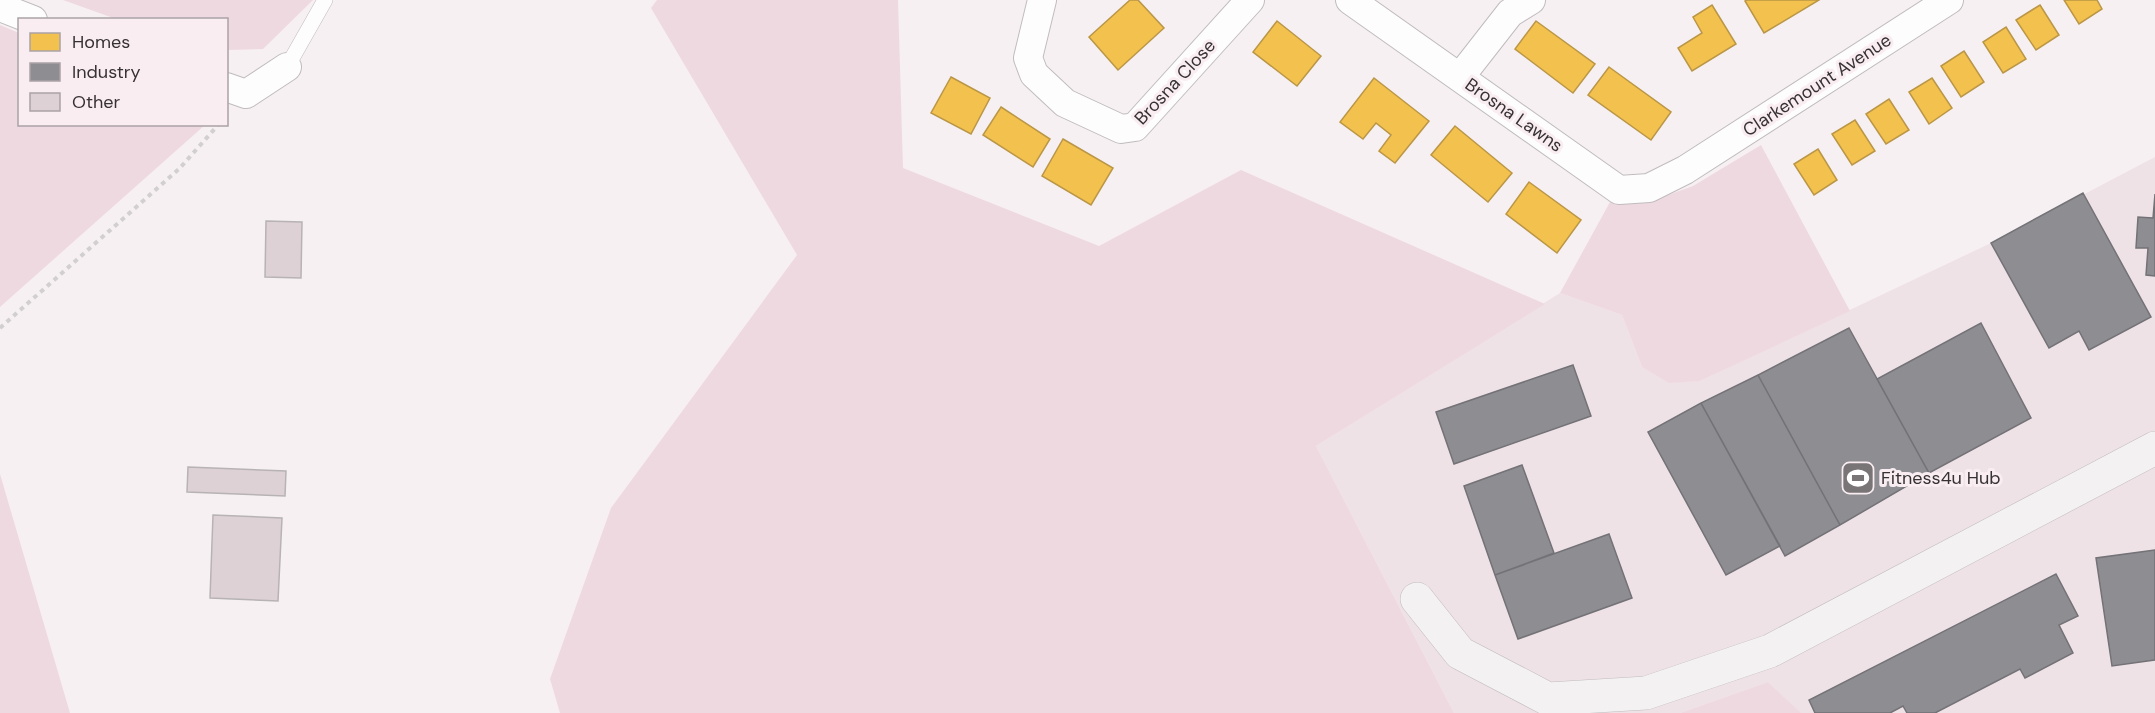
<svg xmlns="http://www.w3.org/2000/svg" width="2155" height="713" font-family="'DM Sans',sans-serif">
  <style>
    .built { fill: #efe2e7 }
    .green { fill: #efd9e1 }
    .homes { fill: #f2c14e; stroke: #ba9646; stroke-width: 1.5 }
    .industry { fill: #8d8d92; stroke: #737276; stroke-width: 1.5 }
    .building { fill: #ddd1d6; stroke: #b7b3b5; stroke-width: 1.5 }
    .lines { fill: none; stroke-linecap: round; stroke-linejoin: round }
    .lane-casing { stroke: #c0bcbe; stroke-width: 16 }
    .street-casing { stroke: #c0bcbe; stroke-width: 30 }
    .secondary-casing { stroke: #c0bcbe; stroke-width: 34 }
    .path { stroke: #d1cfcf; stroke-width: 4; stroke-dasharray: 4.5 4.5; stroke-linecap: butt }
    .lane { stroke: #fefdfd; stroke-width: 15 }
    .street { stroke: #fefdfd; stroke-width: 28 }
    .secondary { stroke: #f3f1f2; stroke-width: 33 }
    .labels { text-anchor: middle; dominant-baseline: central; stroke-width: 6; stroke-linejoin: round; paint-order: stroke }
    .street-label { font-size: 18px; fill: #363233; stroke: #f9edf2 }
    .poi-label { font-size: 18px; fill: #363233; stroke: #f9edf2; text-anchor: start }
  </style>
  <rect width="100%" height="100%" fill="#f6f0f3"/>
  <path class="built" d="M2155 157V713H1800L1768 682 1680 713H1454L1316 446 1560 293 1622 315 1642 367 1700 381 1991 243Z"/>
  <path class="green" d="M63 0H313L263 49 227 50 226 20 116 19Z
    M657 0H898L903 168 1099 246 1241 170 1545 304 1316 446 1454 713H560L550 679 611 508 797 255 651 8Z
    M0 25 19 33 20 124 205 125 0 307Z
    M1761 145 1850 311 1700 381 1669 383 1642 367 1622 315 1560 293 1610 202 1657 199 1693 186Z
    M0 474 70 713H0Z
    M1768 682 1801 713H1680Z"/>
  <path class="homes" d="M1130 0H1138L1164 28 1118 70 1089 37Z
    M1747 0H1819L1764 33 1745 1Z
    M2064 0H2097L2102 9 2079 24Z
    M1712 5 1736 44 1692 71 1678 48 1702 33 1693 17Z
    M2040 5 2059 35 2036 50 2016 20Z
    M1277 21 1321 56 1297 86 1253 52Z
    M1536 21 1595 64 1573 93 1515 49Z
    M2006 27 2026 59 2003 73 1983 42Z
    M1964 51 1984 82 1961 97 1941 66Z
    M1609 67 1671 112 1651 140 1588 95Z
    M951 77 990 98 971 134 931 113Z
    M1374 78 1429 121 1395 163 1379 151 1391 135 1376 123 1363 139 1340 122Z
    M1932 78 1952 108 1929 124 1909 92Z
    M1889 99 1909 130 1886 144 1866 114Z
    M1001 107 1050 139 1033 167 983 135Z
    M1855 120 1875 151 1852 165 1832 134Z
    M1455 126 1512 173 1488 202 1431 155Z
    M1063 139 1113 168 1091 205 1042 176Z
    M1818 149 1837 180 1814 195 1794 164Z
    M1529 182 1581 220 1557 253 1506 214Z"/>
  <path class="industry" d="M2083 193 2151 317 2089 350 2079 331 2049 348 1991 243Z
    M2155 194V276L2146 275 2148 248H2136L2138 217 2153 218Z
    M1981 323 2031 418 1929 473 1877 379Z
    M1849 328 1929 473 1840 525 1758 375Z
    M1573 365 1591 416 1454 464 1436 412Z
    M1758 375 1840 525 1785 556 1701 403Z
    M1701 403 1780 546 1726 575 1648 432Z
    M1522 465 1554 553 1495 575 1464 486Z
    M1609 534 1632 598 1518 639 1495 575Z
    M2155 550V660L2112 666 2096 558Z
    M2056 574 2078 616 2059 625 2073 653 2025 678 2020 669 1935 713H1907L1903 706 1890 713H1815L1809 700Z"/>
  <path class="building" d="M266 221 302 222 301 278 265 277Z
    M188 467 286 471 285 496 187 492Z
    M213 515 282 518 278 601 210 598Z"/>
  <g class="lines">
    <g class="lane-casing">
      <path id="lane" d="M287 67 325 0"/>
    </g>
    <g class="street-casing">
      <path id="street" d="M1042 0 1028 58 1034 74 1065 103 1121 129 1135 127 1250 0
        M1350 0 1619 190 1649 188 1685 170 1949 0
        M0 7 33 20
        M1460 77 1510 13 1531 0
        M226 87 246 94 287 67"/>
    </g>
    <g class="secondary-casing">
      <path id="secondary" d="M1417 599 1460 653 1548 699 1646 693 1770 651 2155 448"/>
    </g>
    <path class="path" d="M0 328 179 169 219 124"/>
    <use href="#lane" class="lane"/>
    <use href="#street" class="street"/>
    <use href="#secondary" class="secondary"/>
  </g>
  <defs>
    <g id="stadium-square" transform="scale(1.725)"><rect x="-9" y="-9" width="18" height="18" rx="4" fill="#797476" stroke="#f9edf2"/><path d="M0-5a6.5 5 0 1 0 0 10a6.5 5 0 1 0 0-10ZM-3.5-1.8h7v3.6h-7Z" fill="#fff"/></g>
  </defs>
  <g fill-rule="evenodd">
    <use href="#stadium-square" x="1858" y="478"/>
  </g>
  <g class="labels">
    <g class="street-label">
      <text transform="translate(1175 82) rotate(-47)">Brosna Close</text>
      <text transform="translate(1817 85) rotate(-33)">Clarkemount Avenue</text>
      <text transform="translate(1514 115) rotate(35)">Brosna Lawns</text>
    </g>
    <g class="poi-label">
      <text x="1881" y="478">Fitness4u Hub</text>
    </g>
  </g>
  <rect x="18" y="18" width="210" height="108" fill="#f9edf2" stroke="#aba2a6" stroke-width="1.5"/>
  <rect x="30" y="33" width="30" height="18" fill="#f2c14e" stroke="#aba2a6" stroke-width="1.5"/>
  <text x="72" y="48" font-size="18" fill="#363233">Homes</text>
  <rect x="30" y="63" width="30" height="18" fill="#8d8d92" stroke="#aba2a6" stroke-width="1.5"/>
  <text x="72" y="78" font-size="18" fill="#363233">Industry</text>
  <rect x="30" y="93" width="30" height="18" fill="#ddd1d6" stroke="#aba2a6" stroke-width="1.5"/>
  <text x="72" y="108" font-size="18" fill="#363233">Other</text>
</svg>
